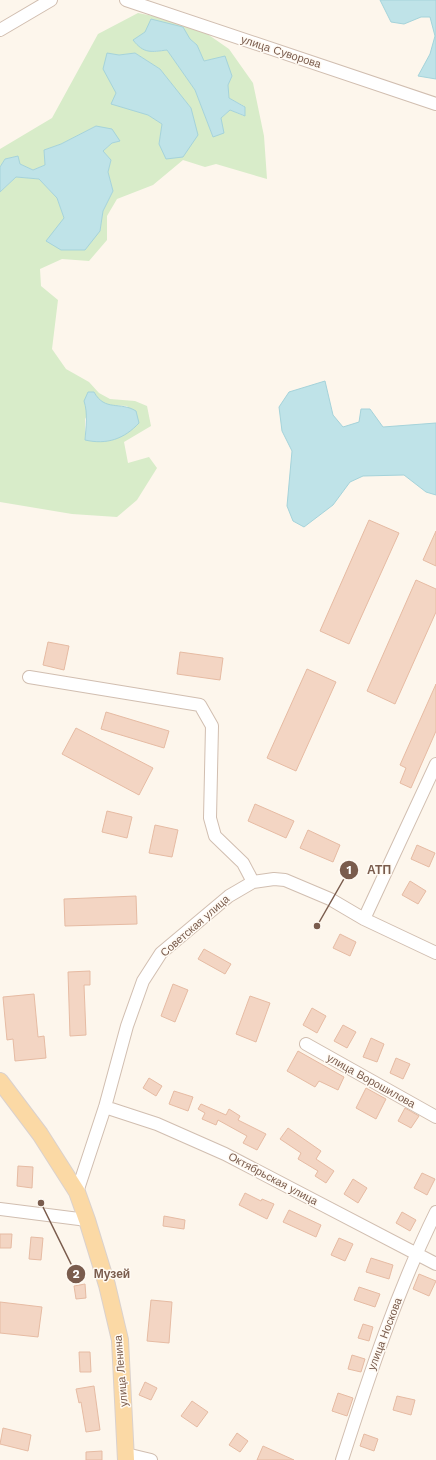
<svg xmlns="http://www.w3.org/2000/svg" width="436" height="1460" font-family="'Work Sans',sans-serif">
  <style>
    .green { fill: #d8ecc9; fill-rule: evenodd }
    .water { fill: #bfe3e8; stroke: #a5d3da }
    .building { fill: #f3d5c3; stroke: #e6bba3 }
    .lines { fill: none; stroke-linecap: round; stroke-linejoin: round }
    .minor-casing { stroke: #d1beb0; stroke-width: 14 }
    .major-casing { stroke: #dad1cd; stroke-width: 18 }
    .minor { stroke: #fff; stroke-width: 12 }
    .major { stroke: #fbd9a5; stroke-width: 16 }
    .labels { text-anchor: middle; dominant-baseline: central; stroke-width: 3; stroke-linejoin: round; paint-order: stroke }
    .street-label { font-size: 11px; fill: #7a5c4d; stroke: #fffaf3 }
    .leader { fill: none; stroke: #7a5c4d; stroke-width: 1.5 }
    .callout-dot { fill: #7a5c4d; stroke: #fffaf3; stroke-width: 1.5 }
    .mark-label { font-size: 12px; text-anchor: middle; font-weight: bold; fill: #fff }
    .callout-label { font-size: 12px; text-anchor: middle; font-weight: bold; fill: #7a5c4d; stroke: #fffaf3; stroke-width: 3; stroke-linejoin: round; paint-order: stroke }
  </style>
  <rect width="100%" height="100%" fill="#fdf6ec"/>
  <path class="green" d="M138 13 193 24 229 49 253 83 264 136 267 179 216 164 205 167 183 160 153 185 117 199 107 216V240L89 261 62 259 40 269 41 286 58 300 52 349 66 369 89 382 99 393 110 399 135 401 147 406 151 426 124 442 128 463 149 457 157 468 137 500 117 517 72 514 0 502V192L16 177 39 179 57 198 64 218 100 231 103 211 113 191 108 172 111 160 103 151 112 143 120 141 96 126 61 144 44 150 45 165 33 170 20 164 18 156 5 159 0 167V149L52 118 98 34ZM145 32 190 39 197 45 203 61 213 59 232 76 228 85 229 98 244 106V116L230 110 221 118 213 137 195 90 167 50 152 52 134 40ZM135 53 160 69 191 108 159 144 162 124 148 115 112 104 116 93 119 55ZM97 398 107 405 128 406 85 440V419Z"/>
  <path class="water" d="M380 0H436V79L418 76 430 54 435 36 430 17H421L404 24 391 22Z
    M151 19 183 27 190 39 197 45 204 61 225 56 232 76 228 85 229 98 245 107V116L230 110 221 118 224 133 213 137 195 90 167 50C151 52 144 54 133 40L145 32Z
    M107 53 119 55 135 53 160 69 191 108 198 135 183 157 166 159 159 144 162 124 148 115 111 104 116 93 103 69Z
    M96 126 112 129 120 141 112 143 103 151 111 160 108 172 113 191 103 211 100 231 85 250H61L46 241 64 218 57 198 39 179 16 177 0 192V167L5 159 18 156 20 164 33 170 45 165 44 150 61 144Z
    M325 381 333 415 343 427 359 422 361 409H370L383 427 436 423V495L426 492 404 475 363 476 350 482 333 505 304 527 293 521 287 506 292 451 282 431 279 407 289 392Z
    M88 392H94C105 412 120 401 136 411L139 423C124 439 107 445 85 440 86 427 88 413 84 401Z"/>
  <path class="building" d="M369 520 399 533 349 644 320 631Z
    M436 531V566L423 560Z
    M416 580 436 589V612L395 704 367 691Z
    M48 642 69 646 64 670 43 665Z
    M180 652 223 658 220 680 177 674Z
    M307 669 336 682 296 771 267 758Z
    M436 684V731L411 788 400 783 406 768 400 765Z
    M106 712 169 731 164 748 101 729Z
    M76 728 153 768 139 795 62 754Z
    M255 804 294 821 286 838 248 821Z
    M107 811 132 817 127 838 102 832Z
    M155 825 178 830 172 857 149 853Z
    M308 830 340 845 333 862 300 848Z
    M417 845 435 853 429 867 411 859Z
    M410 881 426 891 418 904 402 895Z
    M136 896 137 924 65 926 64 899Z
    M340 934 356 942 350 956 333 948Z
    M204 949 231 964 225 974 198 959Z
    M90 971V985H84L86 1035 70 1036 68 972Z
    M173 984 188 990 175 1022 161 1016Z
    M34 994 38 1037 44 1036 46 1058 15 1061 13 1039 7 1040 3 997Z
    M250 996 270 1003 256 1042 236 1034Z
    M312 1008 326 1016 317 1033 303 1025Z
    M343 1025 356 1032 347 1048 334 1041Z
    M371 1038 384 1044 377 1062 363 1057Z
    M298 1051 344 1077 338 1090 319 1081 315 1087 287 1071Z
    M396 1058 410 1064 403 1079 390 1073Z
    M149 1078 162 1086 156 1096 143 1088Z
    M366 1088 386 1099 376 1119 356 1108Z
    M174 1091 193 1097 188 1111 169 1104Z
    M201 1104 226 1115 229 1109 240 1116 238 1120 266 1134 257 1150 243 1143 247 1136 218 1120 216 1125 202 1119 205 1113 198 1109Z
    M405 1108 419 1116 411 1128 398 1121Z
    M288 1128 321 1151 316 1159 334 1171 326 1183 315 1176 318 1171 298 1159 301 1153 280 1139Z
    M18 1166 33 1167 32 1188 17 1186Z
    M422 1173 435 1179 427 1195 414 1188Z
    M353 1179 367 1188 358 1203 344 1194Z
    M245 1193 261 1201 262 1199 274 1204 267 1219 239 1205Z
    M289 1210 321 1225 316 1237 283 1222Z
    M402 1212 416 1220 410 1231 396 1223Z
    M164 1216 185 1220 184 1229 163 1226Z
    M0 1234H12L11 1248H0Z
    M31 1237 43 1238 41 1260 29 1259Z
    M339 1238 353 1244 345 1261 331 1255Z
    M371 1258 393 1265 389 1279 366 1272Z
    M419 1274 436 1281 429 1296 413 1289Z
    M85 1284 86 1298 76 1299 74 1286Z
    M359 1287 380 1294 375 1307 354 1300Z
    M151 1300 172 1302 169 1343 147 1341Z
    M0 1302 42 1307 38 1337 0 1333Z
    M363 1324 373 1327 369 1341 358 1338Z
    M79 1352H90L91 1372H80Z
    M352 1355 365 1359 361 1372 348 1369Z
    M145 1382 157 1388 151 1400 139 1395Z
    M94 1386 100 1430 86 1432 81 1402 79 1403 76 1389Z
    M338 1393 353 1398 347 1416 332 1411Z
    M397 1396 415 1400 411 1415 393 1410Z
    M192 1401 208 1412 197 1427 181 1416Z
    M3 1428 31 1435 28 1451 0 1444Z
    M237 1433 248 1441 240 1452 229 1445Z
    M364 1434 378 1439 374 1451 360 1446Z
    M263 1446 294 1460H257Z
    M102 1451V1460H86V1452Z"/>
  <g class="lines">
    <g class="minor-casing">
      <path id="minor" d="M126 0 436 104
        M0 30 51 0
        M29 677 200 705 212 726 210 818 215 836 243 863 253 882
        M364 919 436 764
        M306 1044 436 1117
        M105 1107 157 1124 225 1154 436 1264
        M77 1192 105 1107 127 1026 143 981 161 953 229 896 253 882 274 879 285 880 330 899 364 919 436 953
        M0 1209 87 1220
        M126 1454 151 1460
        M342 1460C369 1376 397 1291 436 1212"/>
    </g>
    <g class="major-casing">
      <path id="major" d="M0 1081 40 1134 77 1192 87 1220 107 1285 120 1340 126 1460"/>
    </g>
    <use href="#minor" class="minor"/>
    <use href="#major" class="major"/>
  </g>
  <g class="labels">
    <g class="street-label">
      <text transform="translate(281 52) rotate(18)">улица Суворова</text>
      <text transform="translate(195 926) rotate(-41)">Советская улица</text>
      <text transform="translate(371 1081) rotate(29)">улица Ворошилова</text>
      <text transform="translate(273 1179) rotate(28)">Октябрьская улица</text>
      <text transform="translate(385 1334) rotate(-69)">улица Носкова</text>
      <text transform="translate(121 1371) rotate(-95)">улица Ленина</text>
    </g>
  </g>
  <path class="leader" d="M317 926L349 870M41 1203L76 1274"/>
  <g class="callout-dot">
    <circle cx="317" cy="926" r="4"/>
    <circle cx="41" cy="1203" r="4"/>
    <circle cx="349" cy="870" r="10"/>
    <circle cx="76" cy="1274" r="10"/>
  </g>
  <g class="mark-label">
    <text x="349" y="874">1</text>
    <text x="76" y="1278">2</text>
  </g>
  <g class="callout-label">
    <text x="379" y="874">АТП</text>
    <text x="112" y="1278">Музей</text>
  </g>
</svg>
